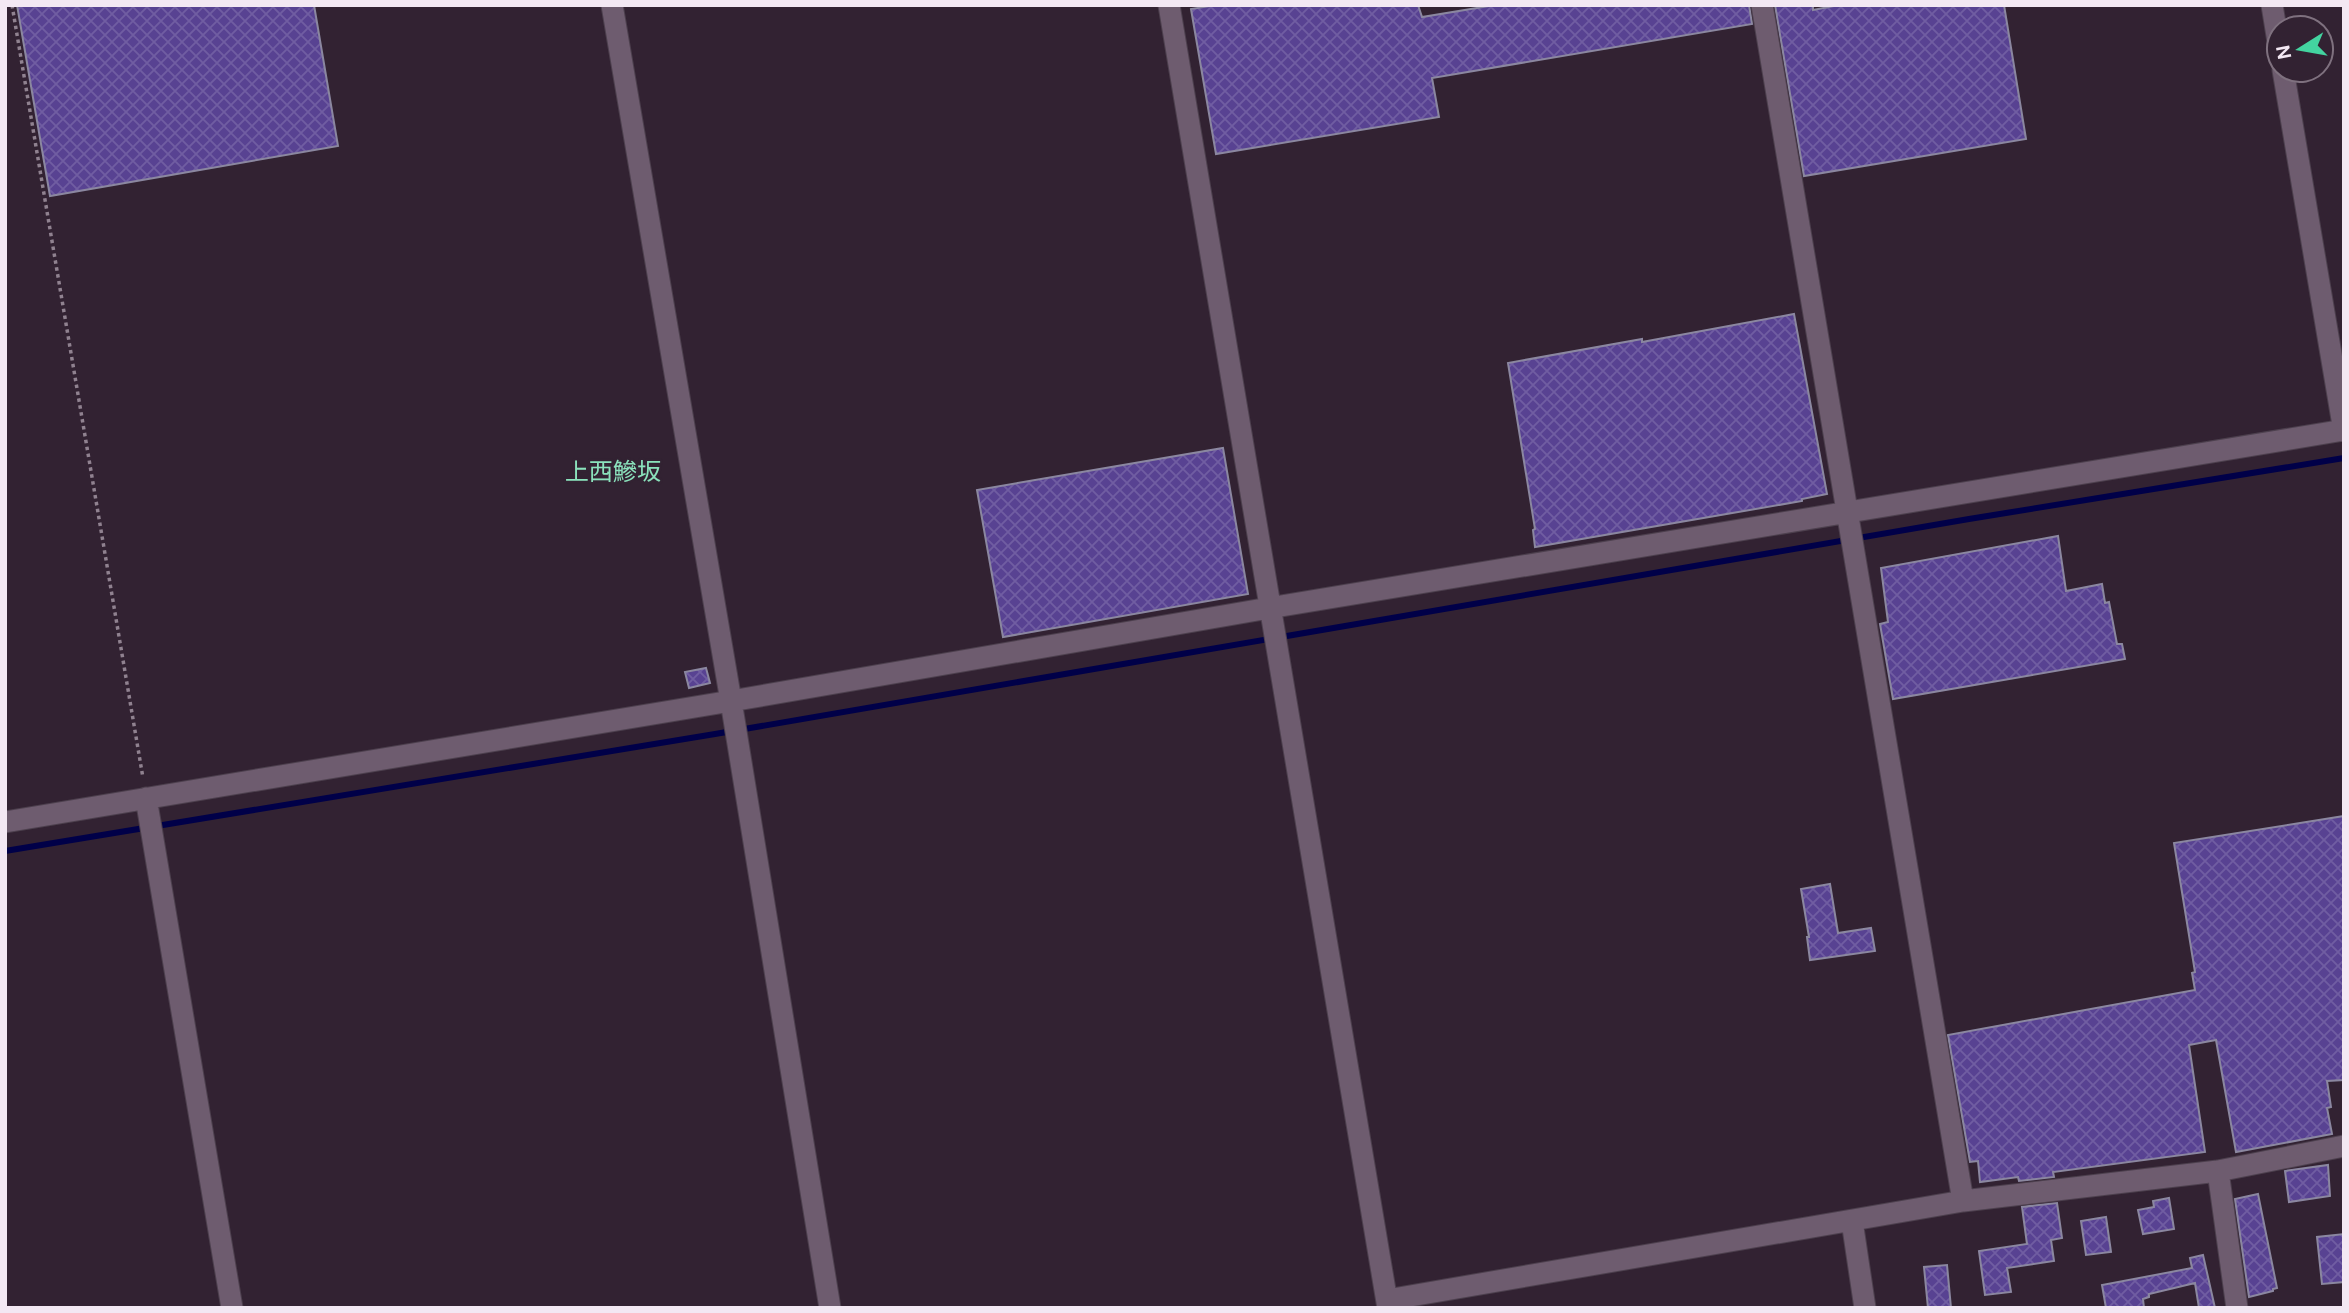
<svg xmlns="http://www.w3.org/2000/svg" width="2349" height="1313" font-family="'DM Sans','Noto Sans JP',sans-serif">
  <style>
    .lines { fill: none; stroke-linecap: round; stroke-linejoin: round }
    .stream { stroke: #000048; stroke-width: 6 }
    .building { fill: url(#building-cross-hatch); stroke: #8b87a0; stroke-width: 2 }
    .minor-casing { stroke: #4d404e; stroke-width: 23 }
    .path { stroke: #908290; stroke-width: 3.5; stroke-dasharray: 3.5 3.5; stroke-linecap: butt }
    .minor { stroke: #6e5c6f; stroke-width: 21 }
    .labels { text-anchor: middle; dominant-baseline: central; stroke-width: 5; stroke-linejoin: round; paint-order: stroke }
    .quarter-label { font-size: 24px; fill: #8be2bc; stroke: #322232 }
  </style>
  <defs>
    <pattern id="building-cross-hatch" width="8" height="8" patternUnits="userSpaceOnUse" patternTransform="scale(1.75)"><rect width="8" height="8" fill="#584292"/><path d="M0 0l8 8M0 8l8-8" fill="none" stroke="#705da2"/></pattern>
  </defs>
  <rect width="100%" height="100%" fill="#322232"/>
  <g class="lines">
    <path class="stream" d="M5 851 715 734 1969 519 2344 458"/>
  </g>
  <path class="building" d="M17 5H314L338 146 50 196Z
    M1216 5H1418L1422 17 1495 5H1749L1752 24 1432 78 1439 117 1216 154 1191 9Z
    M1775 5H1813V10L1839 5H2004L2026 139 1804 176Z
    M1794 314 1827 494 1802 499V501L1535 547 1533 530 1535 529 1508 363 1642 339V342Z
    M1223 448 1248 594 1003 637 977 490Z
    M2058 536 2066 591 2102 584 2105 603 2109 602 2117 644H2122L2125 659 1893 699 1880 624 1888 622 1881 568Z
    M706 668 710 683 689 688 685 672Z
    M2344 816V1080L2327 1081 2331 1107 2327 1108 2332 1134 2236 1152 2216 1040 2189 1045 2205 1152 2053 1172 2054 1177 2019 1181 2018 1177 1980 1182 1978 1161 1970 1162 1948 1035 2195 990 2192 973 2195 972 2174 843Z
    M1830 884 1838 933 1871 928 1875 951 1810 960 1807 937H1809L1801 889Z
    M2328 1165 2330 1196 2289 1202 2285 1171Z
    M2258 1194 2277 1288 2273 1289V1291L2249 1297 2235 1199Z
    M2169 1198 2174 1229 2143 1234 2138 1210 2154 1207 2153 1201Z
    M2057 1203 2062 1238 2051 1240 2054 1261 2007 1268 2011 1292 1985 1295 1979 1251 2027 1244 2022 1207Z
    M2106 1217 2111 1252 2086 1255 2081 1221Z
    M2344 1234V1282L2322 1284 2317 1237Z
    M2203 1255 2215 1308H2199L2195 1283 2149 1294V1297L2143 1299 2144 1308H2106L2102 1285 2192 1268 2190 1258Z
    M1947 1265 1951 1308H1928L1924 1267Z"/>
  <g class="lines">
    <g class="minor-casing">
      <path id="minor" d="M612 5 731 701 830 1308
        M1169 5 1388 1308
        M1762 5 1963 1201
        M2272 5 2279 48
        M2283 70 2344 431
        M146 798 232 1308
        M5 822 731 701 1269 608 2344 430
        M2218 1171 2237 1308
        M1852 1221 1865 1308
        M1387 1300 1963 1201 2218 1171 2344 1146"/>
    </g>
    <path class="path" d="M12 5 143 778"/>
    <use href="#minor" class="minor"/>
  </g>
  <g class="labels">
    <g class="quarter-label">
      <text x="613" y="471">上西鰺坂</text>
    </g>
  </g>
  <rect width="2349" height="1313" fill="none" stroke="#f3e8f3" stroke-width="14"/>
  <g transform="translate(2300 49) rotate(259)"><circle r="33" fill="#322232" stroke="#7f717f" stroke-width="2"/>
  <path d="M0-5L12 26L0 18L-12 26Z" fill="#43d4a0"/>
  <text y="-10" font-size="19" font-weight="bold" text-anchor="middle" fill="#f3e8f3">N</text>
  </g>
</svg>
